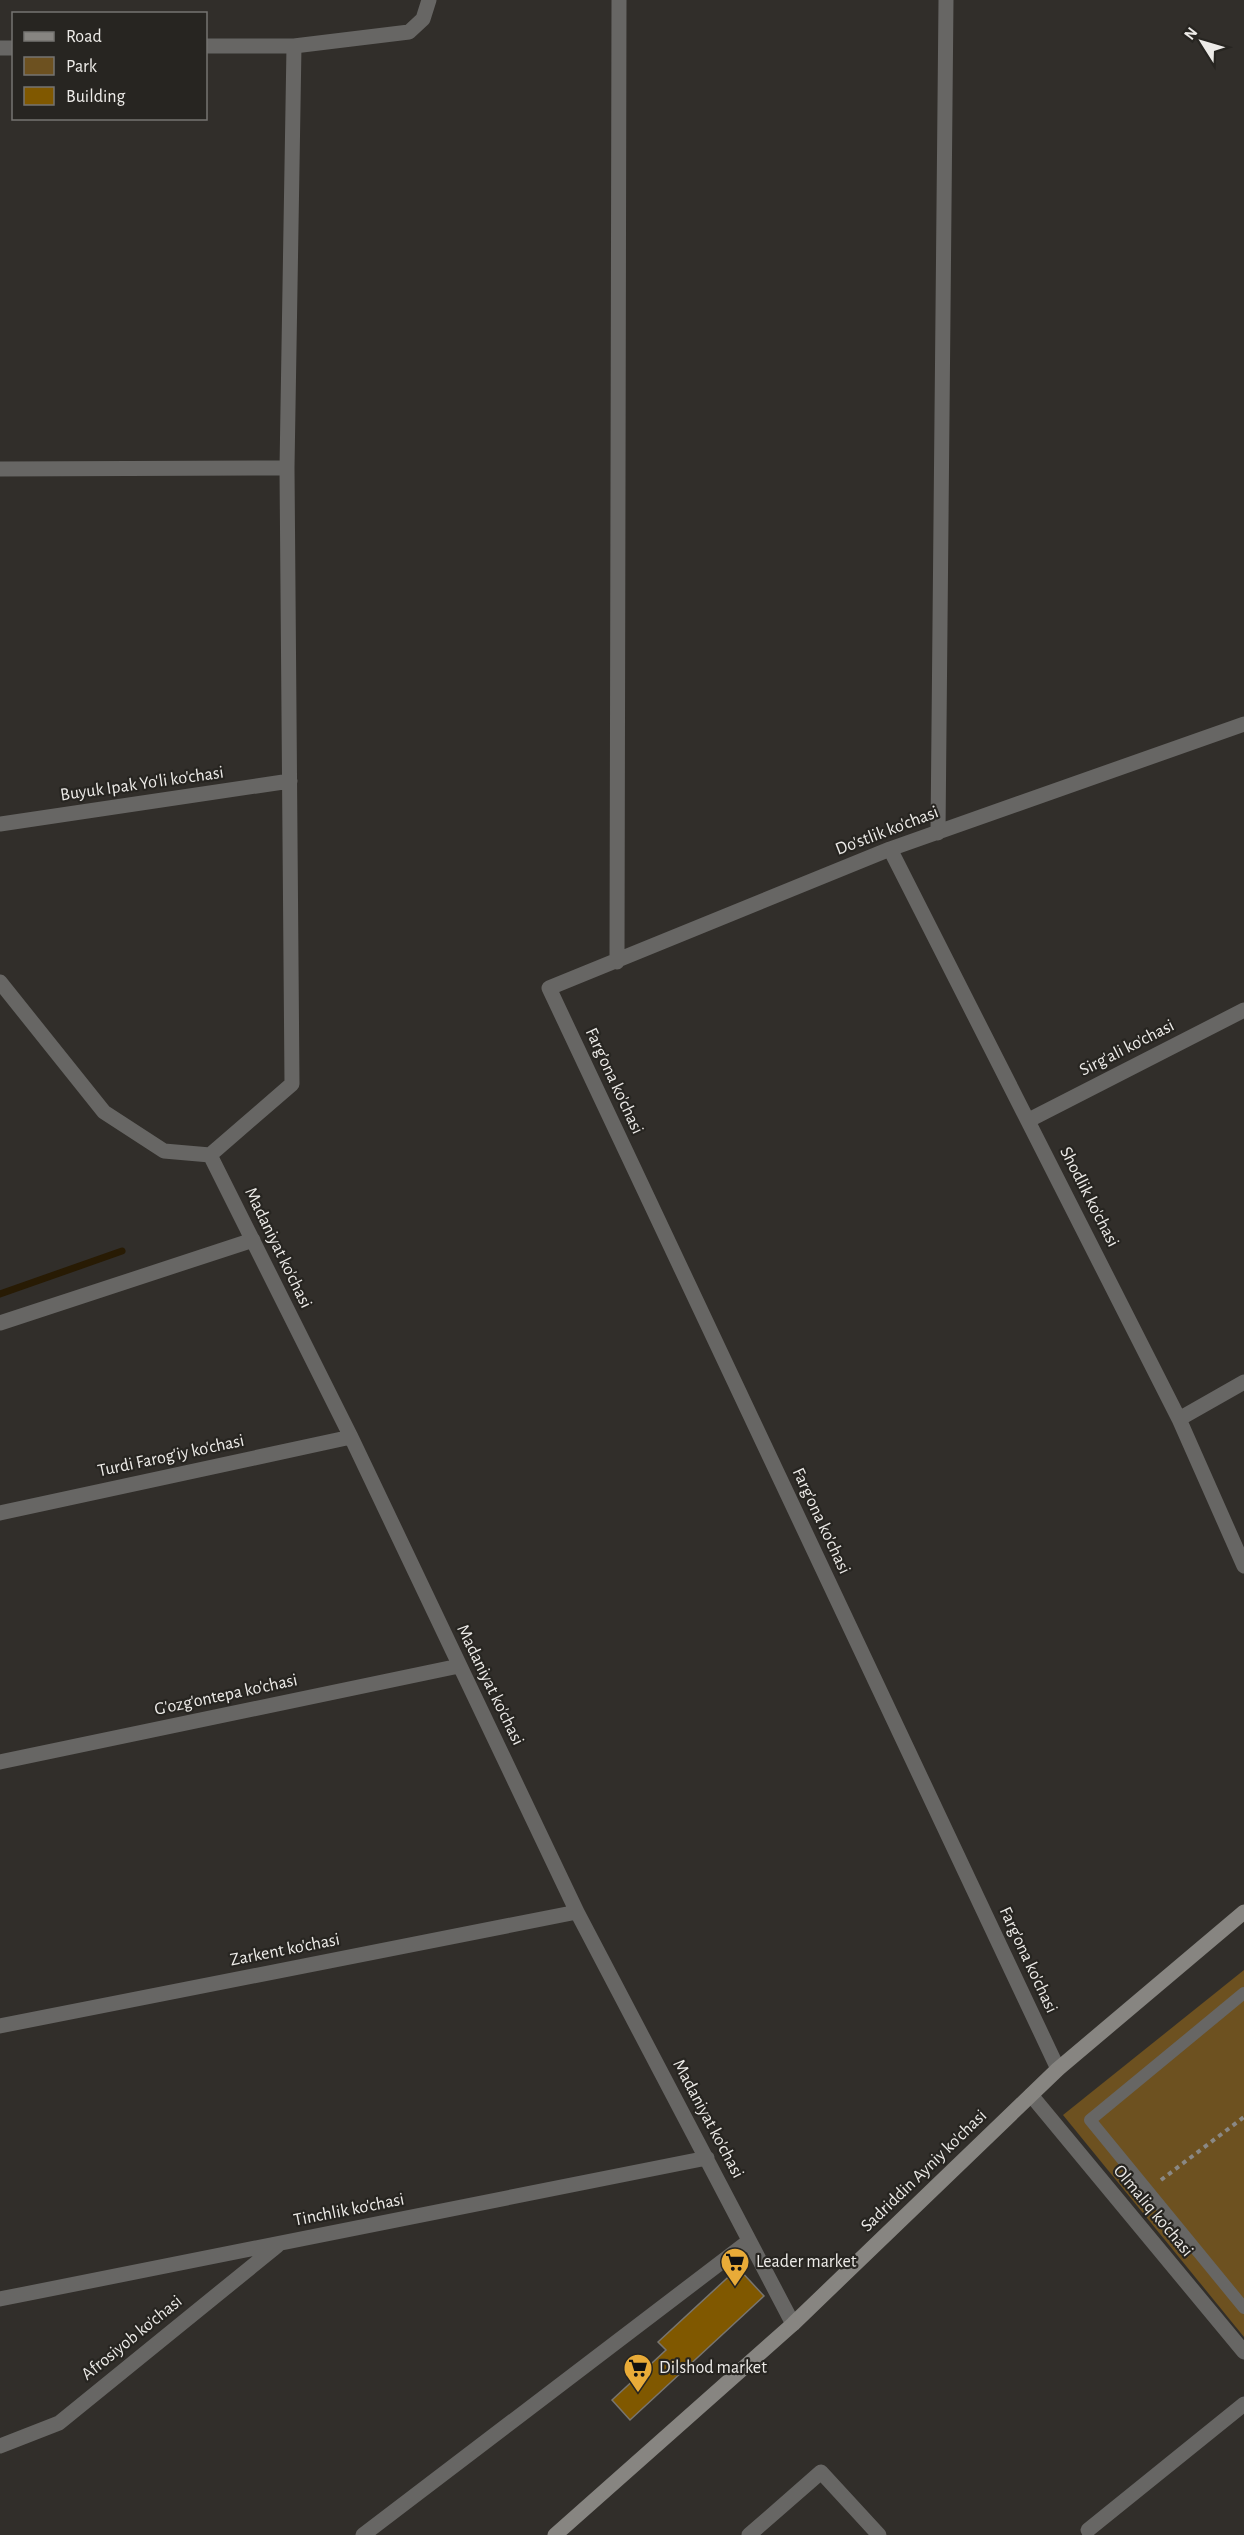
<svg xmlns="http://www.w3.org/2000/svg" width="1244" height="2535" font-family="'Alegreya Sans',sans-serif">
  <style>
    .green { fill: #6d5120 }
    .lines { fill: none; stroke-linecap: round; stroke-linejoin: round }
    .stream { stroke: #281b04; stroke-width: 7 }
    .building { fill: #805800; stroke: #787570; stroke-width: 1.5 }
    .path { stroke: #8a8884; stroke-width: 4; stroke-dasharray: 4.5 4.5; stroke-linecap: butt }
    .lane { stroke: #676664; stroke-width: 12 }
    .street { stroke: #676664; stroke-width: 15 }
    .secondary { stroke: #878581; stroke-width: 15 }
    .labels { text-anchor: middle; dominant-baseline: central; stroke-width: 4.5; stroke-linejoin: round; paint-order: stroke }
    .street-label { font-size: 18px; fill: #edebe8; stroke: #272521 }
    .poi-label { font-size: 18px; fill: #edebe8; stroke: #272521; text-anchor: start }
  </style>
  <rect width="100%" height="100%" fill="#312e2a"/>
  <path class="green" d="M1244 1970V2337L1063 2115Z"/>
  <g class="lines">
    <path class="stream" d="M0 1294 122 1251"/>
  </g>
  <path class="building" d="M738 2268 764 2296 630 2420 612 2400 666 2350 658 2342Z"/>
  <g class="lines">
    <path class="path" d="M1161 2180 1244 2117"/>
    <path class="lane" d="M1244 1993 1090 2120 1244 2308"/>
    <path class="street" d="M429 0 423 19 409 32 294 46 287 468 292 1084 210 1155 351 1437 577 1912 793 2324
      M206 46H294
      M0 48H14
      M0 469 287 468
      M0 824 290 781
      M938 833 946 0
      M890 849 1179 1419 1244 1566
      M617 962 619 0
      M0 982 104 1112 164 1151 210 1155
      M1029 1120 1244 1010
      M0 1323 253 1240
      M1179 1419 1244 1382
      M0 1513 351 1437
      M0 1762 459 1666
      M0 2026 577 1912
      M1058 2069 549 988 890 849 1244 724
      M1031 2095 1244 2352
      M0 2299 707 2158
      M0 2446 59 2423 277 2246
      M1088 2530 1244 2404
      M363 2535 749 2241
      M749 2535 821 2472 879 2535"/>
    <path class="secondary" d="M555 2535 793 2324 1058 2069 1244 1912"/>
  </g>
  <defs>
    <g id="supermarket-pin" transform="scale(1.5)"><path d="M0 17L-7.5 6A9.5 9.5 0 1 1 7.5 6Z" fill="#e9ab38" stroke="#272521"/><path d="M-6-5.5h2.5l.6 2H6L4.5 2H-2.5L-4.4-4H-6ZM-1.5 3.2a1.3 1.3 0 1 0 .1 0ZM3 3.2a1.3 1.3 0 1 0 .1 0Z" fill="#111"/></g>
  </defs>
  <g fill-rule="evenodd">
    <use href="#supermarket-pin" x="735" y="2262"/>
    <use href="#supermarket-pin" x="638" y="2368"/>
  </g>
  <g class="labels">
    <g class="street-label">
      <text transform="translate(142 784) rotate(-8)">Buyuk Ipak Yo'li ko'chasi</text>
      <text transform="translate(887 831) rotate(-21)">Do'stlik ko'chasi</text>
      <text transform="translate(1127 1048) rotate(-27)">Sirg'ali ko'chasi</text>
      <text transform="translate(614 1081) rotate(65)">Farg'ona ko'chasi</text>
      <text transform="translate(1089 1197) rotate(63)">Shodlik ko'chasi</text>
      <text transform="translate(278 1248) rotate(64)">Madaniyat ko'chasi</text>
      <text transform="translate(171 1456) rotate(-12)">Turdi Farog'iy ko'chasi</text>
      <text transform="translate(821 1521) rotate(65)">Farg'ona ko'chasi</text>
      <text transform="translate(490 1685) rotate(64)">Madaniyat ko'chasi</text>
      <text transform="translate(226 1695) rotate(-12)">G'ozg'ontepa ko'chasi</text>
      <text transform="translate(285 1950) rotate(-11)">Zarkent ko'chasi</text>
      <text transform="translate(1028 1960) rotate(65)">Farg'ona ko'chasi</text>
      <text transform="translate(708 2119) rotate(62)">Madaniyat ko'chasi</text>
      <text transform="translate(924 2171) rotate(-44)">Sadriddin Ayniy ko'chasi</text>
      <text transform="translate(349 2210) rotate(-11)">Tinchlik ko'chasi</text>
      <text transform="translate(1153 2211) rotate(50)">Olmaliq ko'chasi</text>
      <text transform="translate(132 2338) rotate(-39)">Afrosiyob ko'chasi</text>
    </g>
    <g class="poi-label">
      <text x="756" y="2262">Leader market</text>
      <text x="659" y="2368">Dilshod market</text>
    </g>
  </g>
  <rect x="12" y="12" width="195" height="108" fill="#272521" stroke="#767471" stroke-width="1.5"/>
  <rect x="24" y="32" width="30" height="9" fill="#878581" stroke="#767471" stroke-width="1.5"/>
  <text x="66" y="42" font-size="18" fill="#edebe8">Road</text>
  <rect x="24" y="57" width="30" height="18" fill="#6d5120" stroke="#767471" stroke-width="1.5"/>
  <text x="66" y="72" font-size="18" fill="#edebe8">Park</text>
  <rect x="24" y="87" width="30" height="18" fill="#805800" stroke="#767471" stroke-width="1.5"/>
  <text x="66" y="102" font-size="18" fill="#edebe8">Building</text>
  <g transform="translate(1202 42) rotate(307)" stroke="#272521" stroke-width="4.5" paint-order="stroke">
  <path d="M0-4.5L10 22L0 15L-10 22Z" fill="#edebe8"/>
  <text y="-9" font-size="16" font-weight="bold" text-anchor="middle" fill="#edebe8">N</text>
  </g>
</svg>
